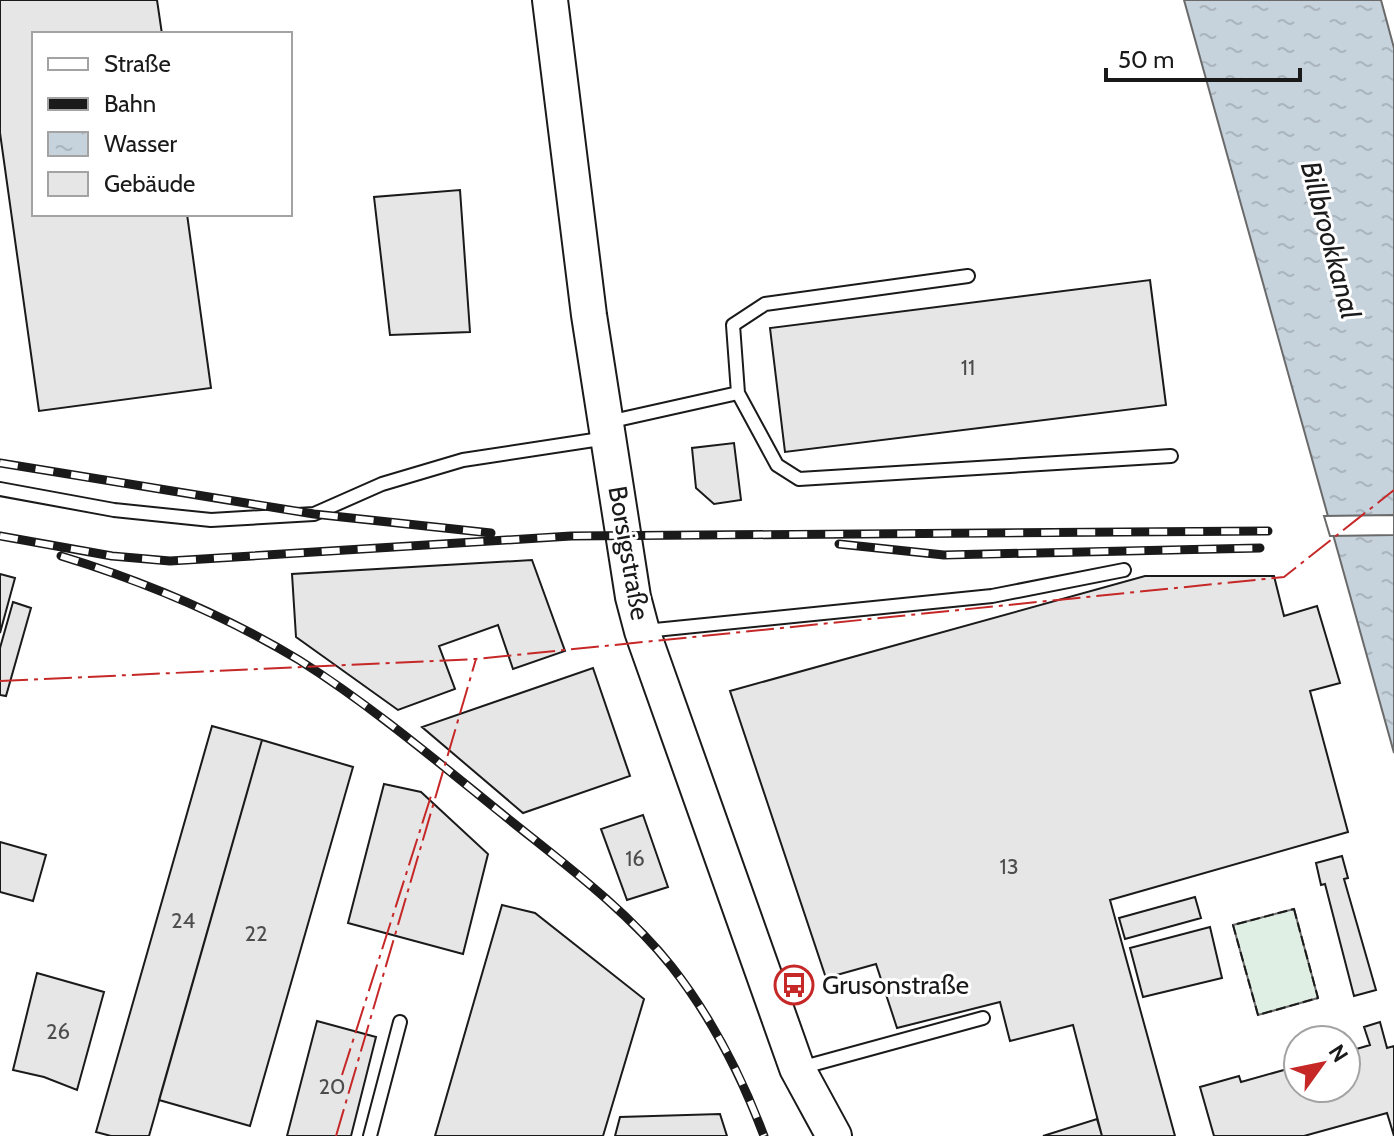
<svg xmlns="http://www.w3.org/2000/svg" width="1394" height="1136" font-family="Cabin,sans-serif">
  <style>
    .pitch { fill: #e0efe3; stroke: #6a6a6a; stroke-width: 2 }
    .water { fill: url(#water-ripples); stroke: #6a6a6a; stroke-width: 2 }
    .pier { fill: #fff; stroke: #6a6a6a; stroke-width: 2 }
    .building { fill: #e6e6e6; stroke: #1a1a1a; stroke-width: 2 }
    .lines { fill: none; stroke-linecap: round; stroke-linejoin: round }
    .lane-casing { stroke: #1a1a1a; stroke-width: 16 }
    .secondary-casing { stroke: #1a1a1a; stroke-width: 38 }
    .lane { stroke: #fff; stroke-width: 12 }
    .secondary { stroke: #fff; stroke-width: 34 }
    .rail-casing { stroke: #1a1a1a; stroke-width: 9 }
    .rail { stroke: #fff; stroke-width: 6; stroke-dasharray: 18; stroke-linecap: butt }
    .fence { stroke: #1a1a1a; stroke-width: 2; stroke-dasharray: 10 4; stroke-linecap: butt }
    .power { stroke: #c62828; stroke-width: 2; stroke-dasharray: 28 6 4 6; stroke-linecap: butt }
    .labels { text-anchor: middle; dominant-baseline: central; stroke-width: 6; stroke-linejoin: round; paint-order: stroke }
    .number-label { font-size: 22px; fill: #4d4d4d }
    .street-label { font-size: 26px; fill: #1a1a1a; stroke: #fff }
    .poi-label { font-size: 26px; fill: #1a1a1a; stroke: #fff; text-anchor: start }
    .water-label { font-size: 28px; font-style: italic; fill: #1a1a1a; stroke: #fff }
  </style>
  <defs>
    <pattern id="water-ripples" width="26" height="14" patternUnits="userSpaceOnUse" patternTransform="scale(2)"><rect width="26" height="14" fill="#c6d2dc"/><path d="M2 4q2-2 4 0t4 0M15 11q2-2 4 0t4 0" fill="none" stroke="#aab4bc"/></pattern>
  </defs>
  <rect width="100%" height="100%" fill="#fff"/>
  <path class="pitch" d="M1294 909 1318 998 1258 1015 1233 925Z"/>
  <path class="water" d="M1184 0H1381L1394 48V753Z"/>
  <path class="pier" d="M1394 515V535L1330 536 1324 516Z"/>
  <path class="building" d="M0 0H157L162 34H34V214H187L211 388 39 411 0 133Z
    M460 190 470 332 390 335 374 197Z
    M1150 280 1166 405 785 452 770 328Z
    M734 443 741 500 714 504 696 488 692 448Z
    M532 560 565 651 513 669 498 625 439 646 455 689 398 710 296 637 292 574Z
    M0 574 15 578 0 633Z
    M1145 576H1274L1284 616 1317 606 1340 683 1310 691 1348 832 1110 900 1175 1136H1102L1073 1025 1010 1041 1000 1002 897 1028 876 964 826 978 730 691Z
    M13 602 31 608 6 696 0 695V648Z
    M593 668 630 776 523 813 422 727Z
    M212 726 262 740 149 1136H111L96 1132Z
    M262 740 353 767 250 1126 159 1100Z
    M384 784 421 792 488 854 463 954 348 923Z
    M643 815 668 887 627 900 601 829Z
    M0 842 46 855 33 901 0 892Z
    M1342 856 1348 878 1344 879 1376 990 1354 996 1325 884 1321 885 1316 863Z
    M1195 897 1201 918 1125 939 1119 918Z
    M502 905 535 913 644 999 603 1136H435Z
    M1210 927 1222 978 1143 997 1130 948Z
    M37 973 104 992 77 1090 44 1077 13 1070Z
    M317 1021 376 1037 351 1136H287Z
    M1380 1022 1387 1048 1394 1046V1136L1387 1113 1304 1136H1214L1200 1087 1239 1076 1241 1082 1298 1066V1088H1346V1052L1370 1045 1364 1027Z
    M720 1114 727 1136H615L620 1117Z
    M1097 1119 1102 1136H1043Z"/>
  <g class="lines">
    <g class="lane-casing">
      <path id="lane" d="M738 393 733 325 765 304 968 276
        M608 422 738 393 777 465 799 479 1171 456
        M0 489 114 510 211 520 314 514 382 484 463 460 607 438
        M645 631 992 596 1124 570
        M800 1068 983 1018
        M370 1136 400 1022"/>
    </g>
    <g class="secondary-casing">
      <path id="secondary" d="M550 0 589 315 633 597 642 631 797 1068 834 1136"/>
    </g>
    <use href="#lane" class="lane"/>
    <use href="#secondary" class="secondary"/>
    <g class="rail-casing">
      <path id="rail" d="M0 463 314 514 491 533
        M0 536 112 556 170 561 571 536 1268 531
        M839 544 944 555 1260 548
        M61 556C143 581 226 616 299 660 372 706 439 763 506 817 563 863 626 909 672 967 712 1018 741 1075 764 1136"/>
    </g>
    <use href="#rail" class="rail"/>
    <path class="fence" d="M1294 909 1318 998 1258 1015 1233 925Z"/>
    <path class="power" d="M0 681 476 659 1284 577 1394 490
      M342 1075 431 796
      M336 1136 476 659"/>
  </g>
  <defs>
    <g id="bus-ring" transform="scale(2)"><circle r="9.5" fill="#fff" stroke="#c62828" stroke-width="1.5"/><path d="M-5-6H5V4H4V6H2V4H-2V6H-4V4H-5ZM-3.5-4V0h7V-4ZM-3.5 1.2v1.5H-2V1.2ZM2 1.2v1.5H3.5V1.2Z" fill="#c62828"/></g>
  </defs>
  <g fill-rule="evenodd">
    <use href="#bus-ring" x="794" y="985"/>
  </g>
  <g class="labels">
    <g class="number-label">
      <text x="968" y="367">11</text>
      <text x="635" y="858">16</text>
      <text x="1009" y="866">13</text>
      <text x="183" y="920">24</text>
      <text x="256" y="933">22</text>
      <text x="58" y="1031">26</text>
      <text x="332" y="1086">20</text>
    </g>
    <g class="street-label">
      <text transform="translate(629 553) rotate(80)">Borsigstraße</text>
    </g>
    <g class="poi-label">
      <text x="822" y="985">Grusonstraße</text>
    </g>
    <g class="water-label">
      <text transform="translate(1331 240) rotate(75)">Billbrookkanal</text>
    </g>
  </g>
  <rect x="32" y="32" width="260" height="184" fill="#ffffff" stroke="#a3a3a3" stroke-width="2"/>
  <rect x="48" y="58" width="40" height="12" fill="#ffffff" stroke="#a3a3a3" stroke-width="2"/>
  <text x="104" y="72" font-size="24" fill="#1a1a1a">Straße</text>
  <rect x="48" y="98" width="40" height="12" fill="#1a1a1a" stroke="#a3a3a3" stroke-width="2"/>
  <text x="104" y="112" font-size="24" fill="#1a1a1a">Bahn</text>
  <rect x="48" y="132" width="40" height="24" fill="url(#water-ripples)" stroke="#a3a3a3" stroke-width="2"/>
  <text x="104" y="152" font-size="24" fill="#1a1a1a">Wasser</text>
  <rect x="48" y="172" width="40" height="24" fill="#e6e6e6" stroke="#a3a3a3" stroke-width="2"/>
  <text x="104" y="192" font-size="24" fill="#1a1a1a">Gebäude</text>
  <g transform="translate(1322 1064) rotate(57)"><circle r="38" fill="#ffffff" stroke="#a3a3a3" stroke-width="2"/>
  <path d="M0-6L14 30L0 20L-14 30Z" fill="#c62828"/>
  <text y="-12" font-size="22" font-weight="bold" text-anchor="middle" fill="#1a1a1a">N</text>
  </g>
  <path d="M1106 68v12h194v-12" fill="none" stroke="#1a1a1a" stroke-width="4"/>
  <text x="1118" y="68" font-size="24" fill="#1a1a1a" stroke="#ffffff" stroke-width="6" paint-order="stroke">50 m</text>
</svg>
